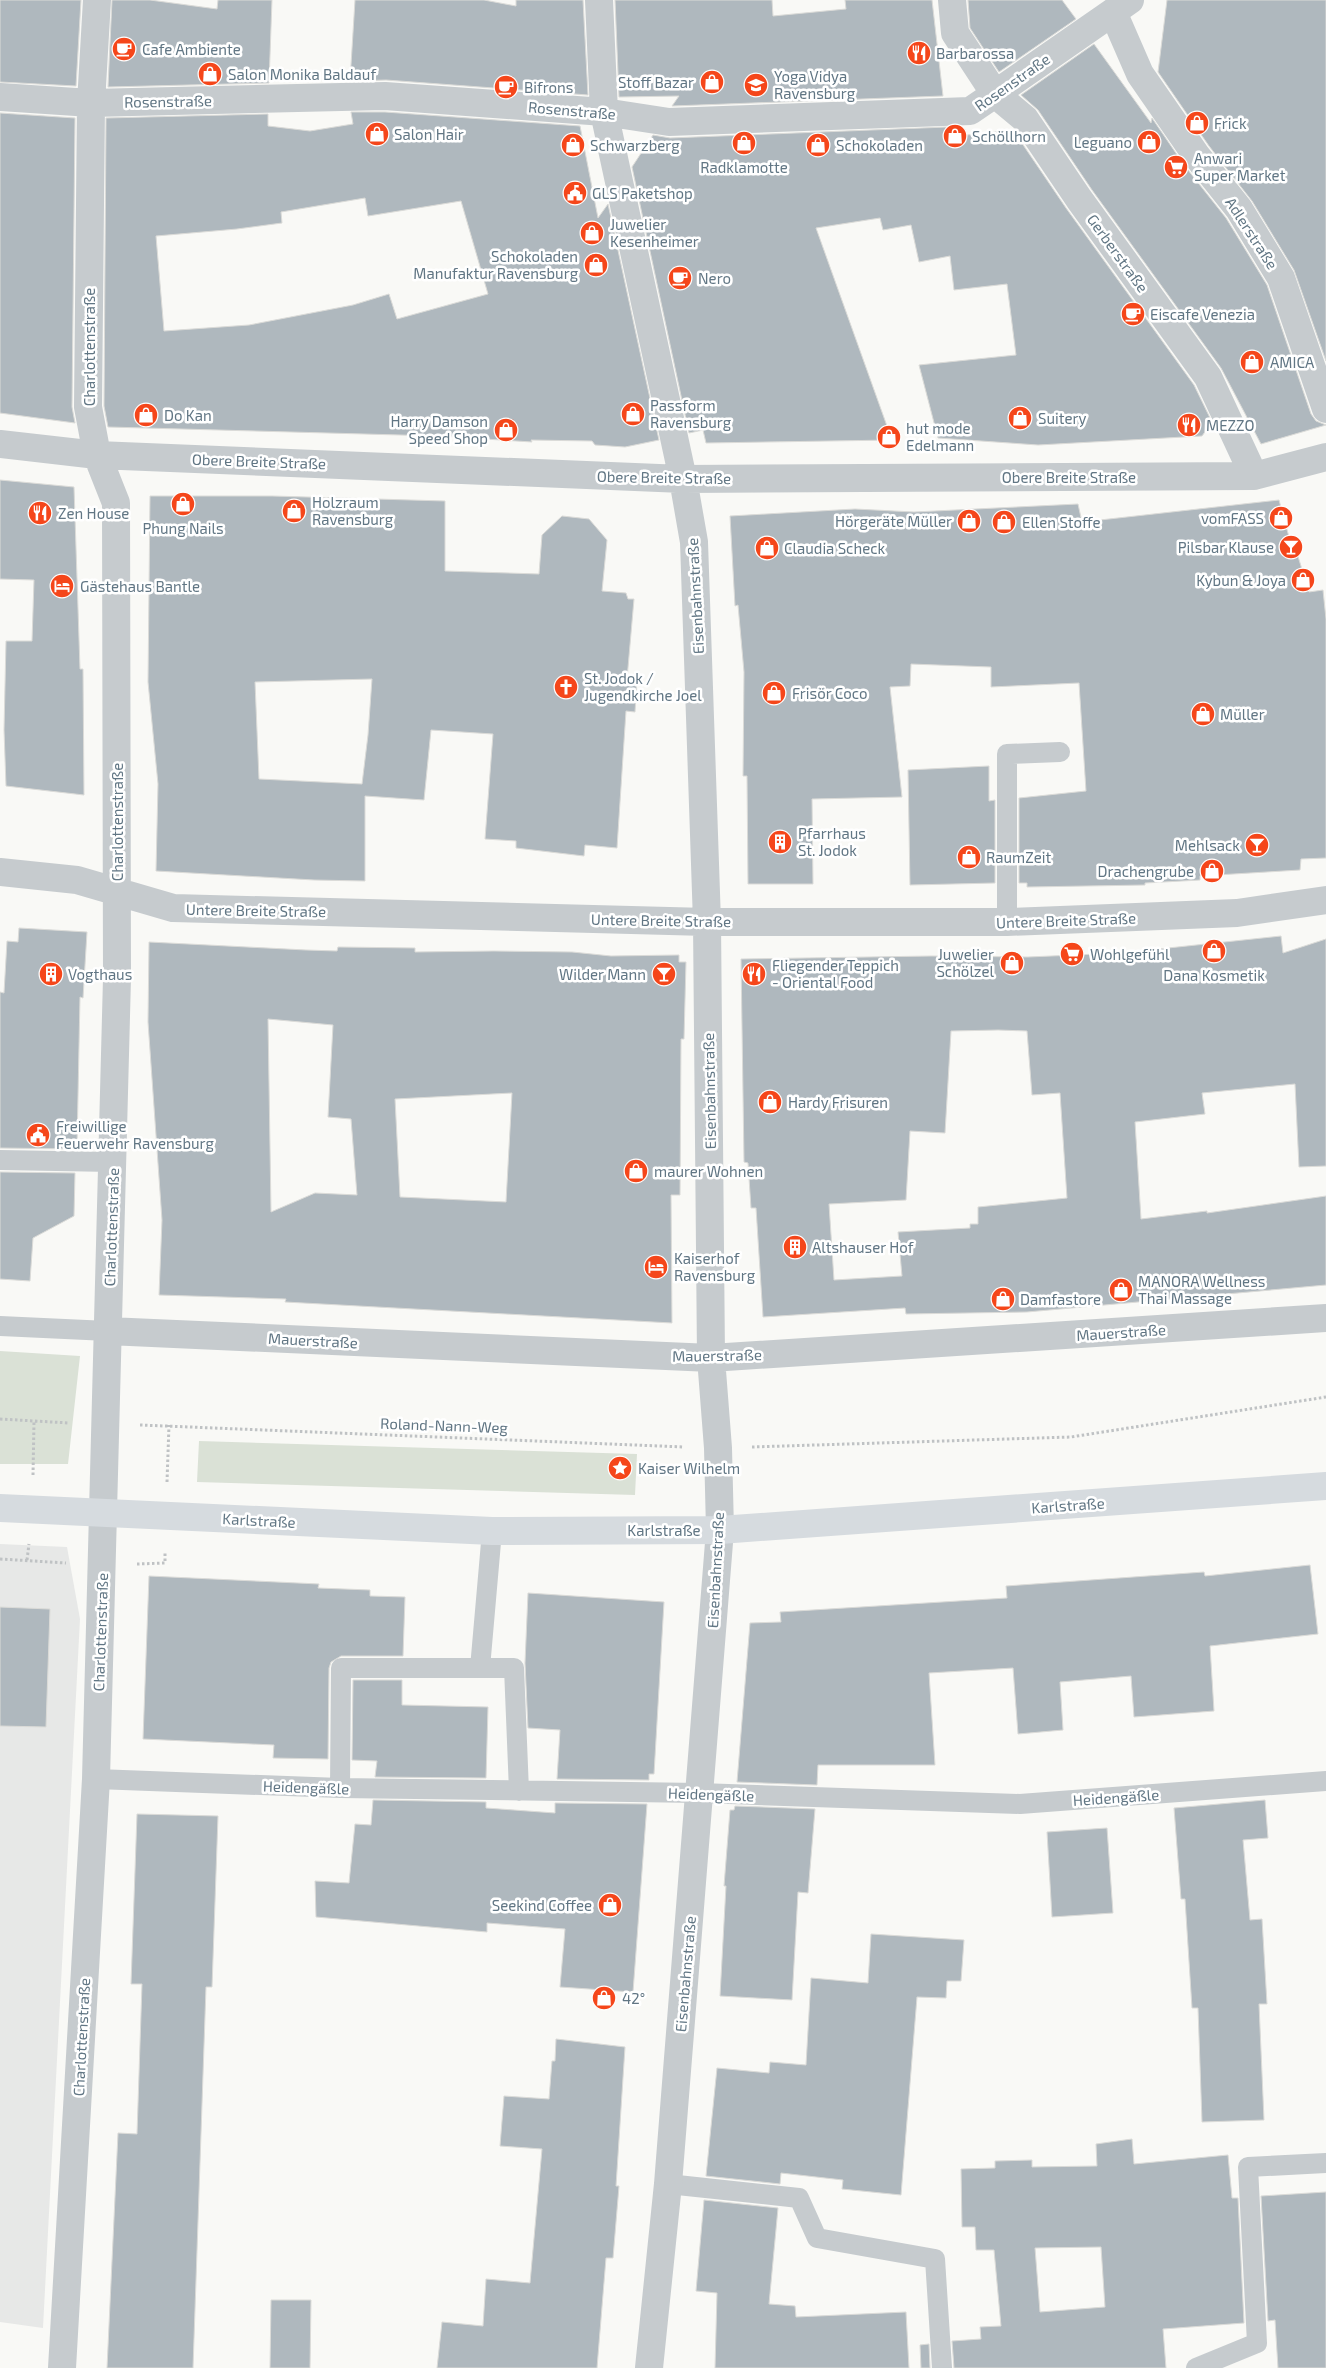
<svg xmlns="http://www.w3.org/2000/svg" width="1326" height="2368" font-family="'Exo 2',sans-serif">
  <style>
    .built { fill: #e7e8e7 }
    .green { fill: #dae1d6 }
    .building { fill: #afb8be; stroke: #dbdbd8; fill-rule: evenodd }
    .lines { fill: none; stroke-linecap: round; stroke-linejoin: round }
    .path { stroke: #bfc2c4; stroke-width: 3; stroke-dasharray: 2.5 2.5; stroke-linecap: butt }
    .service { stroke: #c6cbce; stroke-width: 20 }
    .pedestrian { stroke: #c6cbce; stroke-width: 28 }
    .minor { stroke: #c6cbce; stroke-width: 28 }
    .secondary { stroke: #d6dbdf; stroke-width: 28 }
    .labels { text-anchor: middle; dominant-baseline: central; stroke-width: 5; stroke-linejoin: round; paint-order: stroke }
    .poi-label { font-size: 15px; fill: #617684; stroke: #fff; text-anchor: start }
    .street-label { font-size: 15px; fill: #617684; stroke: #fff }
  </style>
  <rect width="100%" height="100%" fill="#f9f9f6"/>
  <path class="built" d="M0 1544 67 1547 80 1619 43 2328 0 2322Z"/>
  <path class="green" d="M0 1351 80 1356 68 1464H0Z
    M199 1441 637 1454 635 1495 197 1482Z"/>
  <path class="building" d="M0 0H81L76 86 0 82Z
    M112 0H150L217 9 218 0H272L269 83 108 87Z
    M355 0H484L516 6V0H583L588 95 386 80 350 81Z
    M615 0H772L773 16 846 9 845 0H932L943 96 672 106 679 96 619 97Z
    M968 0H1062L1076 19 999 72 970 28Z
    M1167 0H1326V361L1294 270 1252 201 1209 146 1158 72Z
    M1094 44 1151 123 1152 118 1184 165 1226 218 1267 285 1311 414 1316 421 1326 425 1261 444 1221 368 1092 190 1038 110 1021 95Z
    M351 112H385L580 126 598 218 608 204 659 440 625 447 595 445 592 441 531 440 532 442 437 436 108 427 104 406 106 118 268 114V126L310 131 353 124ZM365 198 368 216 461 201 488 294 397 319 389 294 353 305 249 325 164 331 156 236 237 229 282 223 281 212Z
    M0 113 75 118 72 407 75 423 0 413Z
    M947 127 948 137 1013 130 1066 208 1194 385 1212 422 1202 436 1038 445 938 438 919 365 1016 355 1007 284 954 290 950 256 919 262 911 225 883 230 880 218 816 228 892 440 706 443 703 430 689 433 632 167 653 135 670 138Z
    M0 480 74 487 80 669H83L84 795 6 786 4 730 6 641H32L34 580 0 579Z
    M150 496H272L445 501V571L539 574 542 535 562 516 589 519 607 540 602 591 626 593 628 599H634L627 679H637L635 712 626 711 617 848 585 845 584 856 516 848V841L485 839 493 734 431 730 424 800 365 796V881L314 880 156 871 158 784 148 682ZM372 679 368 735 362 784 259 779 255 682Z
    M1279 500 1289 537H1292L1309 592 1323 590 1326 619V858L1301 859 1300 870 1200 876V880L1145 883V885L1027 887V883H1019V798L1086 791 1079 683 991 687V667L911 664 910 686 890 687 902 797 812 799 813 884H748L747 776H743L744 672 738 605 735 606 730 516 855 509 914 512 1078 504 1082 522Z
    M989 766V801L995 800V883L910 885 908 770Z
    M19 928 87 932 83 998 80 997 77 1146 76 1149 0 1148V992L4 993 7 941 18 942Z
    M1281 936 1283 953 1326 939V1166L1299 1167 1295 1084 1202 1093 1205 1114 1135 1122 1141 1219 1207 1211V1213L1326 1196V1285L1027 1312 906 1314 905 1308 763 1317 756 1208H751L748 1163 744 1162 741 959 931 956 1028 957 1121 953ZM998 1030 1027 1031 1032 1095 1060 1093 1067 1198 978 1207V1224H970V1228L898 1232 902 1276 834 1280 829 1204 906 1200 910 1131 945 1133 951 1031Z
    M149 942 306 950 337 951 338 947 415 948V952L494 951 572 952 611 956 679 955V962H686L684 1039H681L680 1195H671L672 1323 285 1302 286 1299 159 1295 162 1220 148 1022ZM268 1019 333 1025 328 1117 351 1119 357 1195 315 1193 271 1212ZM512 1093 506 1202 400 1197 395 1099Z
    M0 1172 75 1173 74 1216 33 1238 30 1281 0 1279Z
    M1310 1565 1318 1634 1210 1646 1214 1711 1134 1717 1131 1676 1060 1682 1063 1730 1018 1734 1013 1668 929 1673 935 1765H818L817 1785 737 1782 750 1623 781 1622 780 1612 1007 1598 1006 1586 1204 1572 1205 1576Z
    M149 1576 319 1584 318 1588 370 1590V1596L405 1597 403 1656H341L331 1662 329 1668 328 1759 273 1758 274 1745 143 1739Z
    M528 1593 664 1602 654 1774H649V1780L557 1779 560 1730 528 1728 525 1663Z
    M0 1607 50 1609 46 1727 0 1726Z
    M353 1680H402V1705L488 1707 486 1778 375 1777 377 1761 352 1760Z
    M373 1800 486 1802V1808L555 1813V1803L647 1804 633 1992 560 1987 565 1929 487 1923V1932L316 1917 315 1881 349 1883 355 1824 371 1825Z
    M1265 1800 1268 1838 1243 1840 1250 1920 1262 1919 1267 2004H1259L1264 2120 1202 2122 1198 2008H1192L1185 1899H1181L1174 1808Z
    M735 1806 815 1809 808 1893 798 1892 792 2000 720 1996 726 1886H724L730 1810H734Z
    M137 1814 218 1816 212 1987H206L193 2368H107L118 2133 137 2134 142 1984H131Z
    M1107 1828 1113 1913 1052 1917 1047 1832Z
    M871 1934 964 1940 961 1981H947L946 1998 917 1997 901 2195 842 2189 843 2180 781 2173 780 2184 706 2176 717 2068 769 2073 770 2062 806 2065 811 1978 868 1983Z
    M556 2039 625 2047 616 2186H619L613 2258H606L597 2368H437L442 2322 483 2326 486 2279 530 2283 542 2149 500 2146 504 2096 549 2099 552 2061H555Z
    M1132 2139 1134 2164 1228 2155 1232 2198H1238L1244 2323 1163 2329 1166 2368H954L952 2341 981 2339 980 2327 1001 2326 994 2250H976L975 2227H962L961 2169 995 2168V2161L1032 2160V2167L1097 2166 1096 2144ZM1101 2247 1105 2307 1040 2312 1035 2248Z
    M1326 2192V2368H1278L1275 2320 1268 2321 1261 2196Z
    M704 2200 778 2208 769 2304 795 2306 796 2317 906 2312 909 2368H715L717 2293 696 2291Z
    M271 2300H311L310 2368H270Z
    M929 2344 930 2368H921L920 2345Z"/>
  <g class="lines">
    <path class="path" d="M0 1419 69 1423
      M140 1425 684 1447
      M752 1447 1071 1437 1326 1397
      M33 1475 34 1421
      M167 1482 169 1425
      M0 1559 66 1563
      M27 1560 29 1544
      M137 1564 165 1563V1551"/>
    <path class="service" d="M1007 922V754L1060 752
      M0 1160 113 1162
      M0 1326 108 1331
      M492 1531 480 1668H514L519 1791
      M96 1779 340 1788 700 1793 1020 1804 1326 1781
      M340 1788 341 1668H480
      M668 2184 799 2198 817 2238 935 2259 942 2368
      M1196 2368 1257 2343 1248 2167 1326 2163"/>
    <path class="pedestrian" d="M952 0 955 33 995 94 1113 12
      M1130 0 1113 12 1140 74 1196 155 1239 209 1281 278 1326 409"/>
    <path class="minor" d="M599 0 604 112 683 479 694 542 707 922 711 1358 718 1448 720 1530 668 2184 649 2368
      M0 97 91 103 385 96 604 112 669 122 970 111 995 94 1025 119 1079 199 1208 377 1254 476
      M0 444 97 455 683 479 1254 476 1326 457
      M0 872 77 880 173 908 707 922H1007L1237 913 1326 900
      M108 1331 711 1358 1326 1318
      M62 2368 96 1779 117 978 116 503 97 455 88 407 91 103 97 0"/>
    <path class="secondary" d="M0 1508 492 1531 720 1530 1326 1486"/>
  </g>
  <defs>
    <g id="cafe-disc" transform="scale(1.25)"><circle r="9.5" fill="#f5461a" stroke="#fff"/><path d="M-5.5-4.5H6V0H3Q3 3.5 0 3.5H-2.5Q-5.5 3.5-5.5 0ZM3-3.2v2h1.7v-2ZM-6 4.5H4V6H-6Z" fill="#fff"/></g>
    <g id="restaurant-disc" transform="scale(1.25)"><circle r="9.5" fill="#f5461a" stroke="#fff"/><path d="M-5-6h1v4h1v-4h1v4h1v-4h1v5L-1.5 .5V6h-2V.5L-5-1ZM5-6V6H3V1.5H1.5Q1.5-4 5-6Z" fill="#fff"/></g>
    <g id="shop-disc" transform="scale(1.25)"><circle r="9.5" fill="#f5461a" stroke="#fff"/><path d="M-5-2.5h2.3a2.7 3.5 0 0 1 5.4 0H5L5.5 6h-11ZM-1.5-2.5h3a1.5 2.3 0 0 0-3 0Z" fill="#fff"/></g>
    <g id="school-disc" transform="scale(1.25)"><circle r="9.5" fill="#f5461a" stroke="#fff"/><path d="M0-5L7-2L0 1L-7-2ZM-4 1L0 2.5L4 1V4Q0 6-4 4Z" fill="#fff"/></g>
    <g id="supermarket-disc" transform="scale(1.25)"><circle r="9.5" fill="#f5461a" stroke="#fff"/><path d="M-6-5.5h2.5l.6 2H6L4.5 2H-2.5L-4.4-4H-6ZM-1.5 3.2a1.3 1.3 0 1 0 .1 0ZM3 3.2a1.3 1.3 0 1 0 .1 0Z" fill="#fff"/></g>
    <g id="civic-disc" transform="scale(1.25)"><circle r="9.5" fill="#f5461a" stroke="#fff"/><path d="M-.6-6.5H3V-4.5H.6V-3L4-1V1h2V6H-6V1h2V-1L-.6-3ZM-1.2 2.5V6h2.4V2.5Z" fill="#fff"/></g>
    <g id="bar-disc" transform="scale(1.25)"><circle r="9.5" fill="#f5461a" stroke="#fff"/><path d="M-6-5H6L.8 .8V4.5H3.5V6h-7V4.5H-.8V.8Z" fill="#fff"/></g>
    <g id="hotel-disc" transform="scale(1.25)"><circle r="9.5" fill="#f5461a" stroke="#fff"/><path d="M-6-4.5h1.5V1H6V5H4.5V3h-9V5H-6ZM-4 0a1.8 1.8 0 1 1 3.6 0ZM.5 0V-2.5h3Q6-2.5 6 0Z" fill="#fff"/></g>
    <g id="church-disc" transform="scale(1.25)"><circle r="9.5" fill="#f5461a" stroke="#fff"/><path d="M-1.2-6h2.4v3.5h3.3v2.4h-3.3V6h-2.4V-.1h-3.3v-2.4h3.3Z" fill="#fff"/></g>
    <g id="building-disc" transform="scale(1.25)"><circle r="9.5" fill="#f5461a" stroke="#fff"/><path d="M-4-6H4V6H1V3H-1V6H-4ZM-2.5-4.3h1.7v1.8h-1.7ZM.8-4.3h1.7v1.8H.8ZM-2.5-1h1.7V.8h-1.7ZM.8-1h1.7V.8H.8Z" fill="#fff"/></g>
    <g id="sight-disc" transform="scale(1.25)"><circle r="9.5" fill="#f5461a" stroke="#fff"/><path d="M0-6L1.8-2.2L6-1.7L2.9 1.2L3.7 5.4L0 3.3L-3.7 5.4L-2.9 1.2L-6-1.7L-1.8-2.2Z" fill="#fff"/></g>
  </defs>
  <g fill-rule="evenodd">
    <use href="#cafe-disc" x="124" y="49"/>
    <use href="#restaurant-disc" x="919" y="53"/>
    <use href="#shop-disc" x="210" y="74"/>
    <use href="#shop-disc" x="712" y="82"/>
    <use href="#school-disc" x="756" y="85"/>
    <use href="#cafe-disc" x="506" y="87"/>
    <use href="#shop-disc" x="1197" y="123"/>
    <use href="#shop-disc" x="377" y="134"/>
    <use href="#shop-disc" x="955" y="136"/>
    <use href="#shop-disc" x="1149" y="142"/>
    <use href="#shop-disc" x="744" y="143"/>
    <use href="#shop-disc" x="573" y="145"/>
    <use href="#shop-disc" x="818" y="145"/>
    <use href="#supermarket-disc" x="1176" y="167"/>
    <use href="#civic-disc" x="575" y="193"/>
    <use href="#shop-disc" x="592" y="233"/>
    <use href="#shop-disc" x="596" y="265"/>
    <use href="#cafe-disc" x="680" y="278"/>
    <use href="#cafe-disc" x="1133" y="314"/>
    <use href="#shop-disc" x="1252" y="362"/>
    <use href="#shop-disc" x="633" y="414"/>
    <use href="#shop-disc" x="146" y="415"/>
    <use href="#shop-disc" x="1020" y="418"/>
    <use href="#restaurant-disc" x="1189" y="425"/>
    <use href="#shop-disc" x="506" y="430"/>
    <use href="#shop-disc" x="889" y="437"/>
    <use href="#shop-disc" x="183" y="504"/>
    <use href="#shop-disc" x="294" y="511"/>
    <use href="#restaurant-disc" x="40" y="513"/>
    <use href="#shop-disc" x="1281" y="518"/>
    <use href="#shop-disc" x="969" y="521"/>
    <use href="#shop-disc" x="1004" y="522"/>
    <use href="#bar-disc" x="1291" y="547"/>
    <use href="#shop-disc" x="767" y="548"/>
    <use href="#shop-disc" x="1303" y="580"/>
    <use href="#hotel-disc" x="62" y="586"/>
    <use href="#church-disc" x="566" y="687"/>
    <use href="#shop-disc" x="774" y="693"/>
    <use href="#shop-disc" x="1203" y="714"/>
    <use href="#building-disc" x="780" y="842"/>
    <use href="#bar-disc" x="1257" y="845"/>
    <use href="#shop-disc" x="969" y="857"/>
    <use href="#shop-disc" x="1212" y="871"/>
    <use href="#shop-disc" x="1214" y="951"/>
    <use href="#supermarket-disc" x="1072" y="954"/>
    <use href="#shop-disc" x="1012" y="963"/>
    <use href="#building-disc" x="51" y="974"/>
    <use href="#bar-disc" x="664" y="974"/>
    <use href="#restaurant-disc" x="754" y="974"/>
    <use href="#shop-disc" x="770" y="1102"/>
    <use href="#civic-disc" x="38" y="1135"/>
    <use href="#shop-disc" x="636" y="1171"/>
    <use href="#building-disc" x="795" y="1247"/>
    <use href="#hotel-disc" x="656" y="1267"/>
    <use href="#shop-disc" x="1121" y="1290"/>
    <use href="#shop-disc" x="1003" y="1299"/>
    <use href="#sight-disc" x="620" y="1468"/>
    <use href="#shop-disc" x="610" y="1905"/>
    <use href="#shop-disc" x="604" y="1998"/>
  </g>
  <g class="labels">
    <g class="poi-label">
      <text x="142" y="49">Cafe Ambiente</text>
      <text x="936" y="53">Barbarossa</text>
      <text x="228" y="74">Salon Monika Baldauf</text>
      <text x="774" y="76">Yoga Vidya<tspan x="774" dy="17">Ravensburg</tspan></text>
      <text x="694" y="82" text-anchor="end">Stoff Bazar</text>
      <text x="524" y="87">Bifrons</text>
      <text x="1214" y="123">Frick</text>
      <text x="394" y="134">Salon Hair</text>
      <text x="972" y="136">Schöllhorn</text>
      <text x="1132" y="142" text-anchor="end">Leguano</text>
      <text x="590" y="145">Schwarzberg</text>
      <text x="836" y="145">Schokoladen</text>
      <text x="1194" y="158">Anwari<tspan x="1194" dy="17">Super Market</tspan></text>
      <text x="744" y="167" text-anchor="middle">Radklamotte</text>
      <text x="592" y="193">GLS Paketshop</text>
      <text x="610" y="224">Juwelier<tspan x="610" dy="17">Kesenheimer</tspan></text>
      <text x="578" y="256" text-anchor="end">Schokoladen<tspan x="578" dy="17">Manufaktur Ravensburg</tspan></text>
      <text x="698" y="278">Nero</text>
      <text x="1150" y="314">Eiscafe Venezia</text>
      <text x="1270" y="362">AMICA</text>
      <text x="650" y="405">Passform<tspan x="650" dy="17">Ravensburg</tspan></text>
      <text x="164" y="415">Do Kan</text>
      <text x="1038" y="418">Suitery</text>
      <text x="488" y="421" text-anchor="end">Harry Damson<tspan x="488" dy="17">Speed Shop</tspan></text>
      <text x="1206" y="425">MEZZO</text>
      <text x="906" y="428">hut mode<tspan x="906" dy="17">Edelmann</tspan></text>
      <text x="312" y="502">Holzraum<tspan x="312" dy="17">Ravensburg</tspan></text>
      <text x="58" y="513">Zen House</text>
      <text x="1264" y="518" text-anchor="end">vomFASS</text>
      <text x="952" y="521" text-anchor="end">Hörgeräte Müller</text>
      <text x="1022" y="522">Ellen Stoffe</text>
      <text x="183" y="528" text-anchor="middle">Phung Nails</text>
      <text x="1274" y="547" text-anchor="end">Pilsbar Klause</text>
      <text x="784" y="548">Claudia Scheck</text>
      <text x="1286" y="580" text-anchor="end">Kybun &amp; Joya</text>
      <text x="80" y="586">Gästehaus Bantle</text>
      <text x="584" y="678">St. Jodok /<tspan x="584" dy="17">Jugendkirche Joel</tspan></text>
      <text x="792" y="693">Frisör Coco</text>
      <text x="1220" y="714">Müller</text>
      <text x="798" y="833">Pfarrhaus<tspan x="798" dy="17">St. Jodok</tspan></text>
      <text x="1240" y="845" text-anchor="end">Mehlsack</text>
      <text x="986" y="857">RaumZeit</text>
      <text x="1194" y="871" text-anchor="end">Drachengrube</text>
      <text x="994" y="954" text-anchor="end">Juwelier<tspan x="994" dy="17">Schölzel</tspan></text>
      <text x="1090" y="954">Wohlgefühl</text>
      <text x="772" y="965">Fliegender Teppich<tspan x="772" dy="17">- Oriental Food</tspan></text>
      <text x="68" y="974">Vogthaus</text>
      <text x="646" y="974" text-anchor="end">Wilder Mann</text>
      <text x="1214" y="975" text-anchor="middle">Dana Kosmetik</text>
      <text x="788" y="1102">Hardy Frisuren</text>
      <text x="56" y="1126">Freiwillige<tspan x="56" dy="17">Feuerwehr Ravensburg</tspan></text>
      <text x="654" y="1171">maurer Wohnen</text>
      <text x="812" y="1247">Altshauser Hof</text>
      <text x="674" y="1258">Kaiserhof<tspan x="674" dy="17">Ravensburg</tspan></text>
      <text x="1138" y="1281">MANORA Wellness<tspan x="1138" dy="17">Thai Massage</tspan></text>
      <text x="1020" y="1299">Damfastore</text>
      <text x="638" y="1468">Kaiser Wilhelm</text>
      <text x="592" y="1905" text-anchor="end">Seekind Coffee</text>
      <text x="622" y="1998">42°</text>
    </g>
    <g class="street-label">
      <text transform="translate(1012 82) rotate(-35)">Rosenstraße</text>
      <text transform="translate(168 101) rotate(-1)">Rosenstraße</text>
      <text transform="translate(572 110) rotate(5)">Rosenstraße</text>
      <text transform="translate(1252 233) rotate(57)">Adlerstraße</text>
      <text transform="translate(1118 253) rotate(54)">Gerberstraße</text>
      <text transform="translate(89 347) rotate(-90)">Charlottenstraße</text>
      <text transform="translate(259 461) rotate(2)">Obere Breite Straße</text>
      <text transform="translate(664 477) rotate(1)">Obere Breite Straße</text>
      <text x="1069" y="477">Obere Breite Straße</text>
      <text transform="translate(695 596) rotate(-93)">Eisenbahnstraße</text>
      <text transform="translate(117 822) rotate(-90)">Charlottenstraße</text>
      <text transform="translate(256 910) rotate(1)">Untere Breite Straße</text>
      <text transform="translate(661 920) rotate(1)">Untere Breite Straße</text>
      <text transform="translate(1066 920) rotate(-2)">Untere Breite Straße</text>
      <text transform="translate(709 1091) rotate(-91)">Eisenbahnstraße</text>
      <text transform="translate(111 1227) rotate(-88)">Charlottenstraße</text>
      <text transform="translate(1121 1332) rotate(-4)">Mauerstraße</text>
      <text transform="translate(313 1340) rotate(3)">Mauerstraße</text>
      <text transform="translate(717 1355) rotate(-1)">Mauerstraße</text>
      <text transform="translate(444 1425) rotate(2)">Roland-Nann-Weg</text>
      <text transform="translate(1068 1505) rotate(-4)">Karlstraße</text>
      <text transform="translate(259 1520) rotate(3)">Karlstraße</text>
      <text x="664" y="1530">Karlstraße</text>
      <text transform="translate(715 1570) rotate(-87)">Eisenbahnstraße</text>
      <text transform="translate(100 1632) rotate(-88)">Charlottenstraße</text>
      <text transform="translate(306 1787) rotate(2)">Heidengäßle</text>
      <text transform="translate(711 1794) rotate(2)">Heidengäßle</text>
      <text transform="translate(1116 1797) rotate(-4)">Heidengäßle</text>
      <text transform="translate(685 1974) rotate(-85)">Eisenbahnstraße</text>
      <text transform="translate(81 2037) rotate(-87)">Charlottenstraße</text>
    </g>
  </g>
</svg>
